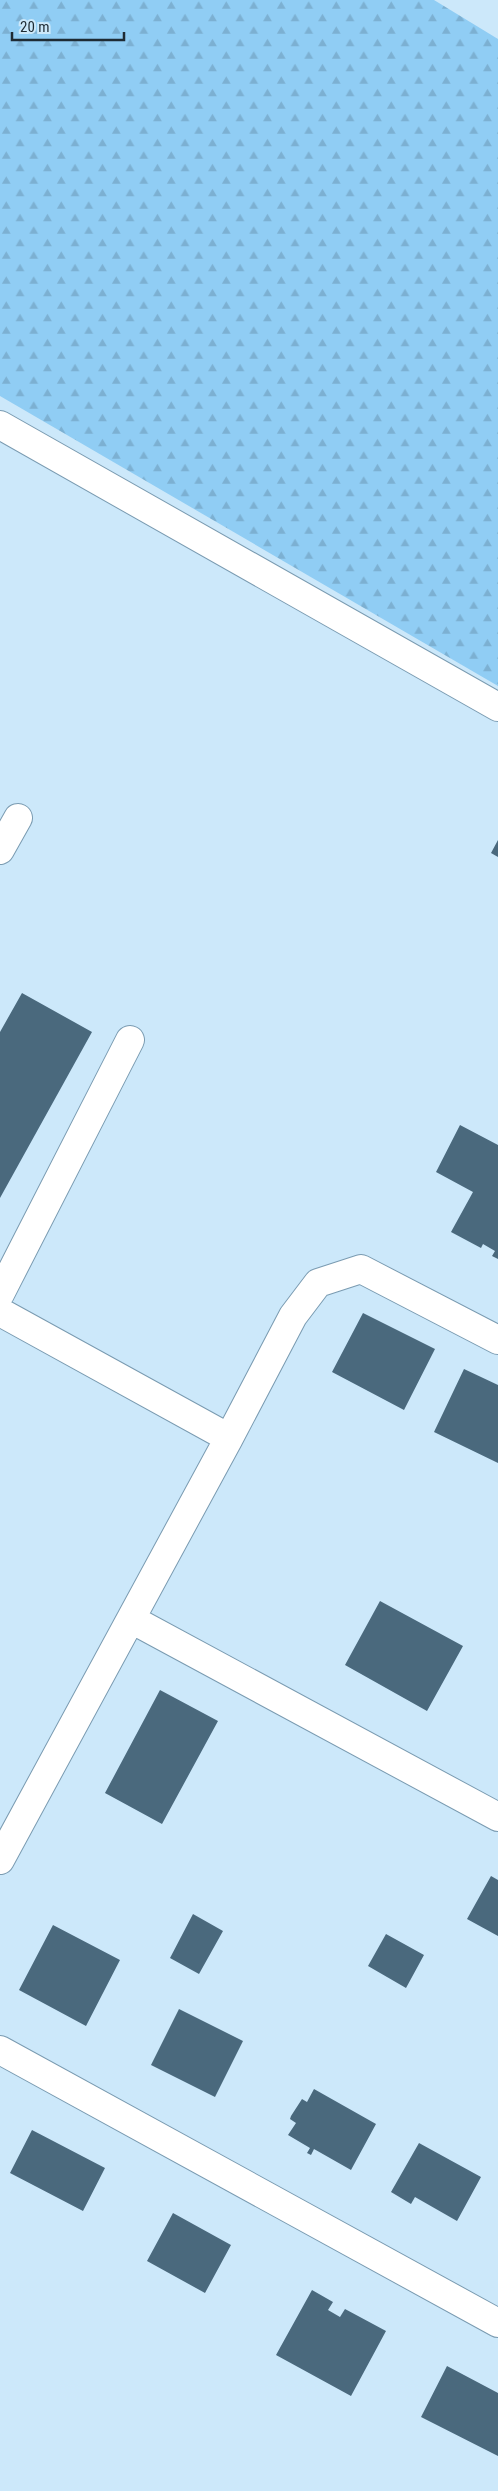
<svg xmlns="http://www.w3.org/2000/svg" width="498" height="2491" font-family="'Roboto Condensed',sans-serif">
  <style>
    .forest { fill: url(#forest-firs) }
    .building { fill: #4a697d }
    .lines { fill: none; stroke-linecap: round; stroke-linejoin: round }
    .street-casing { stroke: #7a9bb1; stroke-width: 30 }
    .street { stroke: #fff; stroke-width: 28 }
  </style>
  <defs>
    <pattern id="forest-firs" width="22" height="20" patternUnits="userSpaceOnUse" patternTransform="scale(1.25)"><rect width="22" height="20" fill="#90cdf4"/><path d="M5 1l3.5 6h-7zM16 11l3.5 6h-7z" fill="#7cb0d2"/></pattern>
  </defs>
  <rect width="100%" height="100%" fill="#cce8fa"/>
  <path class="forest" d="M0 0H434L498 39V686L0 396Z"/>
  <path class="building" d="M498 840V857L491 853Z
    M22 993 92 1032 0 1198V1032Z
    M460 1125 498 1145V1259L492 1256 495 1251 483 1244 481 1248 451 1232 473 1192 436 1172Z
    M363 1313 435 1349 404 1410 332 1372Z
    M464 1369 498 1385V1463L434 1432Z
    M380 1601 463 1646 427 1711 345 1665Z
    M160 1690 218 1721 162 1824 105 1793Z
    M491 1876 498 1880V1936L467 1919Z
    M193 1914 223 1931 199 1974 170 1958Z
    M53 1925 120 1960 86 2026 19 1990Z
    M386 1934 424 1955 406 1988 368 1966Z
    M179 2009 243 2041 215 2097 151 2065Z
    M314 2089 376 2124 351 2170 314 2149 311 2155 307 2153 310 2148 288 2135 296 2123 290 2119 291 2116 302 2099 307 2102Z
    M32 2130 105 2168 83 2211 10 2173Z
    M419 2143 481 2177 457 2221 415 2197 411 2204 391 2192Z
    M173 2213 231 2245 205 2293 147 2261Z
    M312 2290 333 2302 328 2310 340 2317 345 2309 386 2331 351 2396 276 2355Z
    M447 2366 498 2393V2456L421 2417Z"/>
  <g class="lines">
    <g class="street-casing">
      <path id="street" d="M0 425 498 707
        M0 850 18 818
        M0 1294 130 1040
        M0 1312 229 1438 0 1860
        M229 1438 293 1316 318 1283 361 1269 498 1340
        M131 1619 498 1817
        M0 2050 498 2323"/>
    </g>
    <use href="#street" class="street"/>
  </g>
  <path d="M12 32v8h112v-8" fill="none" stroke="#1e2b34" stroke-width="2.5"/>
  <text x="20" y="32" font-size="15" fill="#1e2b34" stroke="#cce8fa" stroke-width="4" paint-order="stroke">20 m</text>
</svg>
